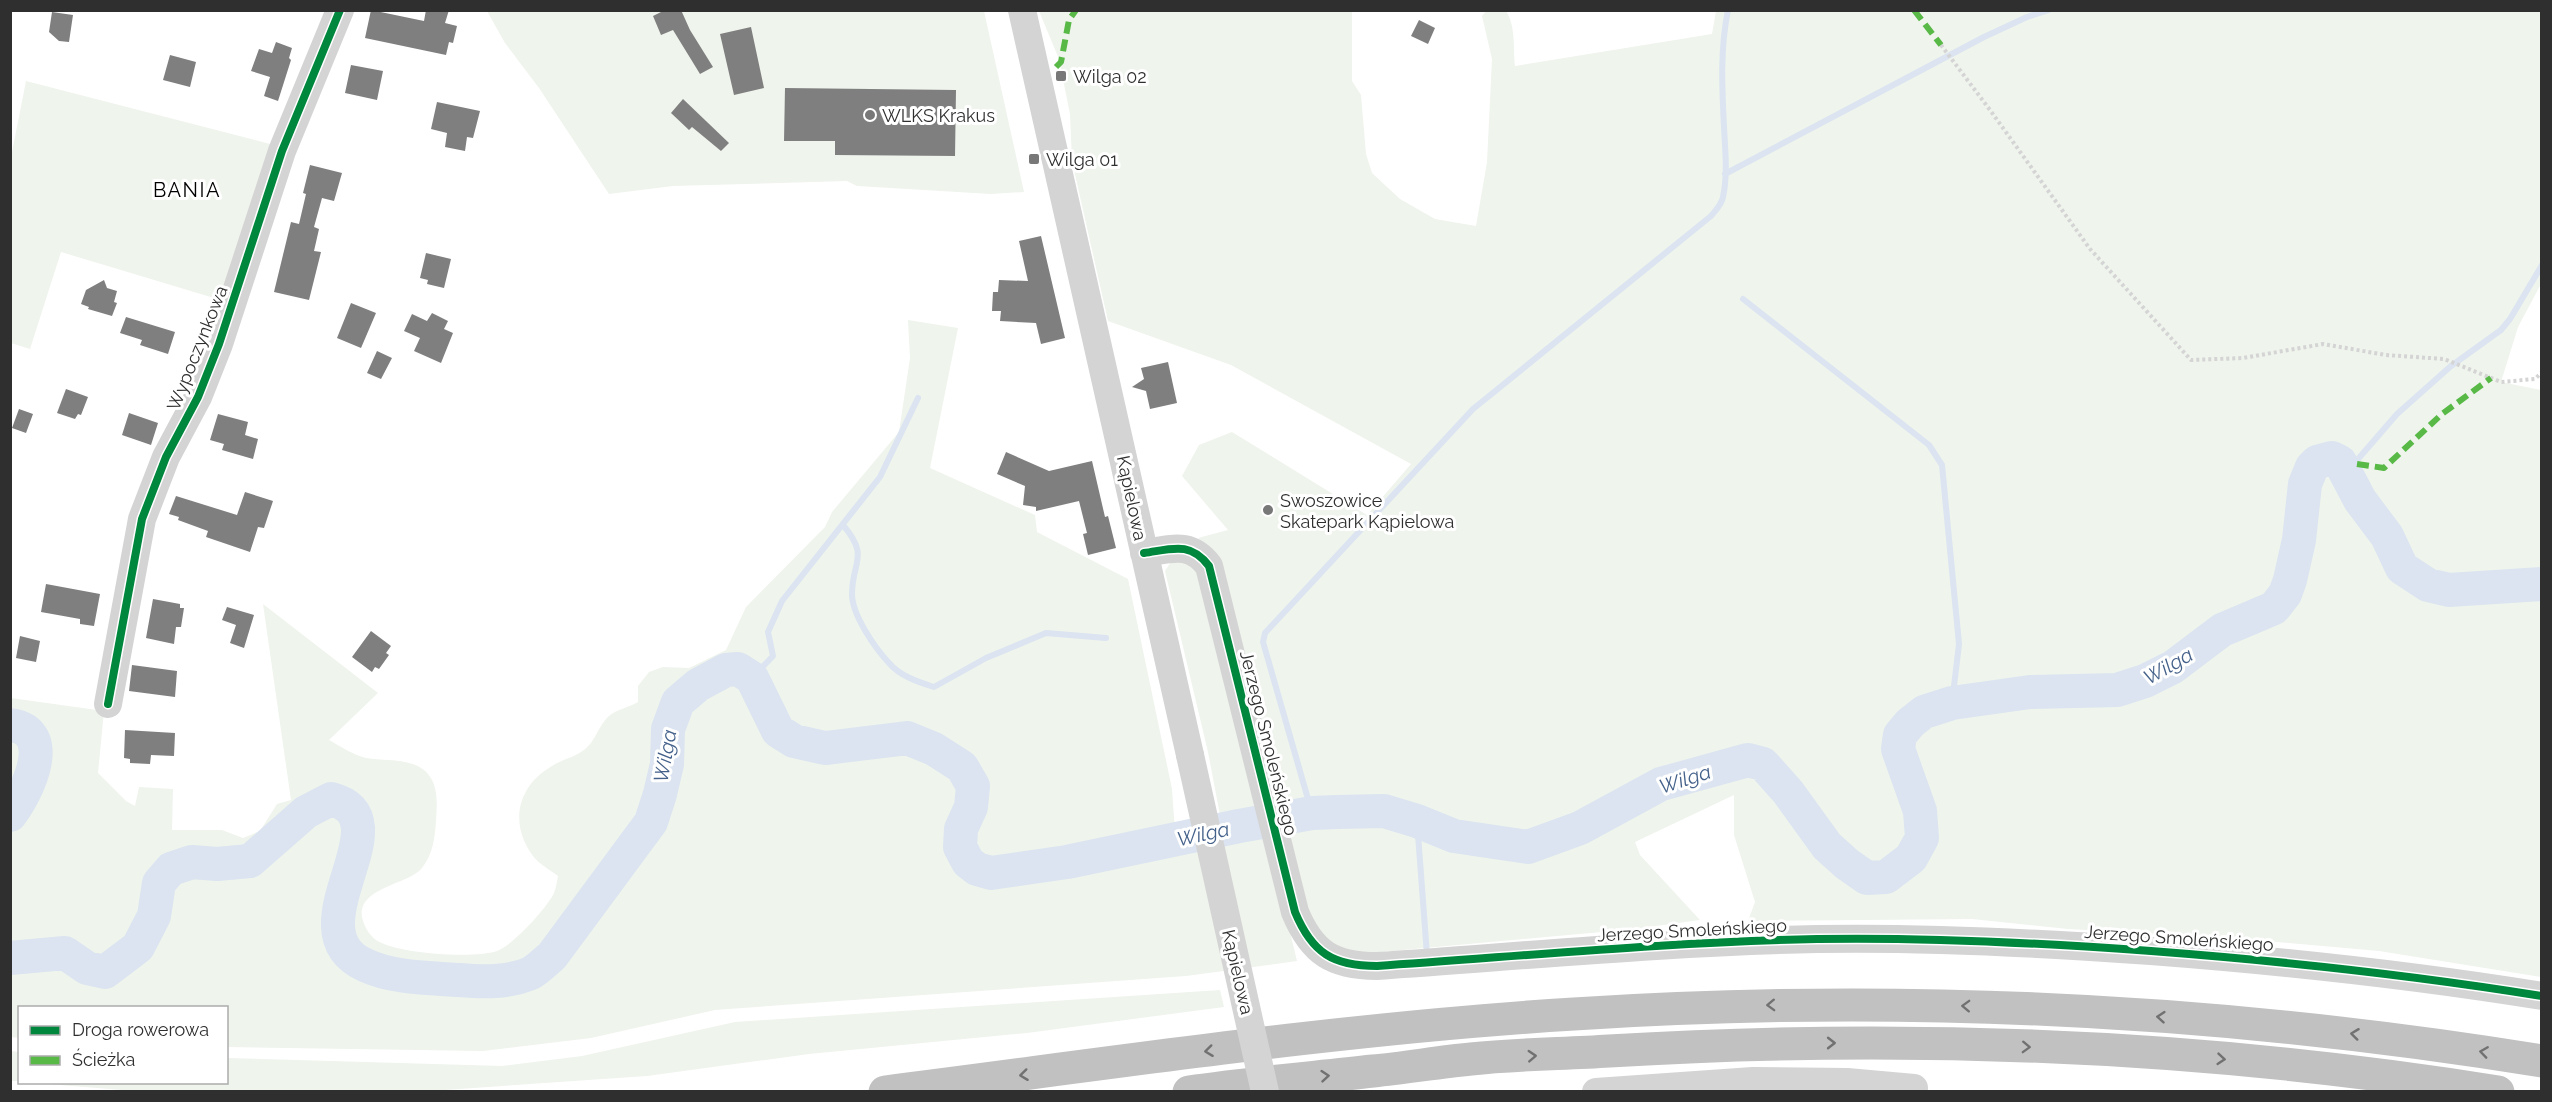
<svg xmlns="http://www.w3.org/2000/svg" width="2552" height="1102" font-family="Raleway,sans-serif">
  <style>
    .green { fill: #eff4ed }
    .lines { fill: none; stroke-linecap: round; stroke-linejoin: round }
    .stream { stroke: #dbe4f0; stroke-width: 6 }
    .river { stroke: #dbe4f0; stroke-width: 34 }
    .building { fill: #7f7f7f }
    .path { stroke: #d4d4d4; stroke-width: 4; stroke-dasharray: 3 3; stroke-linecap: butt }
    .minor { stroke: #d4d4d4; stroke-width: 28 }
    .highway { stroke: #c1c1c1; stroke-width: 33 }
    .minor-bridge { stroke: #d4d4d4; stroke-width: 28 }
    .quiet { stroke: #58b947; stroke-width: 6; stroke-dasharray: 12 6; stroke-linecap: butt }
    .cycleway-casing { stroke: #fff; stroke-width: 11 }
    .cycleway { stroke: #00873e; stroke-width: 8 }
    .oneway { stroke: #717171 }
    .poi-dot { fill: #787878; stroke: #fff; stroke-width: 2 }
    .labels { text-anchor: middle; dominant-baseline: central; stroke-width: 6; stroke-linejoin: round; paint-order: stroke }
    .poi-label { font-size: 18px; fill: #2f2f2f; stroke: #fff; text-anchor: start }
    .street-label { font-size: 18px; fill: #2f2f2f; stroke: #fff }
    .neighbourhood-label { font-size: 20px; letter-spacing: 1.5px; fill: #000; stroke: #fff }
    .water-label { font-size: 20px; font-style: italic; fill: #44618a; stroke: #fff }
  </style>
  <rect width="100%" height="100%" fill="#fff"/>
  <path class="green" d="M487 11H984L1024 192 991 194 857 186 847 181 673 186 609 194 539 88 505 43Z
    M1039 11H1352V81L1361 95 1366 154 1372 173 1400 199 1435 219 1476 226 1487 162 1492 59 1482 16 1486 11H1506C1516 26 1513 48 1515 66L1712 34 1716 11H2541V284L2518 327 2501 382 2541 390V977L2379 951 2244 939 2068 929 1972 919 1748 921 1755 902 1734 835V795L1635 842 1640 855 1700 920 1635 929 1370 953C1339 950 1321 941 1308 912L1221 564 1198 538 1228 530 1182 476 1199 445 1232 432 1367 515 1411 464 1231 365 1108 321 1072 161 1070 114 1059 59Z
    M26 81 274 145 224 301 61 252 30 349 11 343V157Z
    M908 320 958 328 930 468 1035 515 1037 532 1128 579 1172 789 1175 831 1180 844 1224 836 1208 752 1165 571 1174 557 1202 571 1297 961 1186 976 715 1010 591 1038 483 1051 227 1047 226 1008H20L19 1038 11 1037V698L104 711 98 773 126 801 135 806 139 787 173 789 172 830H222L243 838 260 831 277 804 291 800 263 604 378 693 329 740C340 746 353 755 366 758 387 762 420 756 432 780 438 792 437 807 436 820 435 837 433 854 422 868 408 885 358 887 362 917 364 926 369 935 376 940 397 954 473 959 497 951 512 946 547 908 554 893 556 888 557 881 558 876 550 870 539 864 533 856 509 824 517 786 552 766 561 760 572 758 581 752 596 743 597 727 609 716 615 710 630 707 638 702V686L649 672 663 667 689 668 726 650 746 607 825 527 832 512 899 432 910 358Z
    M1220 990 1224 1007 1027 1033 809 1054 647 1076 430 1091 147 1092 35 1083 226 1082 227 1058 502 1066 582 1056 735 1022Z
    M11 1051 19 1052V1081H11Z"/>
  <g class="lines">
    <path class="stream" d="M1725 174 1984 37 2027 17 2049 10
      M1743 299 1929 445 1942 465 1959 644 1952 703
      M2346 473 2397 414 2451 366 2501 330 2510 319 2542 265
      M843 525C870 557 852 561 852 594 852 615 875 648 889 663 900 676 918 682 934 687L986 658 1046 633 1106 638
      M752 678 773 656 768 632 782 601 880 477 918 398
      M1312 813 1263 642 1265 633 1473 409 1711 216C1716 210 1722 204 1723 197 1728 174 1725 149 1724 127 1722 88 1720 49 1728 10
      M1417 821 1427 955"/>
    <path class="river" d="M10 725C58 731 27 793 10 815
      M10 958 65 953 87 968 105 972 138 947 154 916 159 883 171 869 192 862 217 864 250 861 306 812 331 799C408 819 288 929 365 965 392 978 429 978 459 980 483 982 508 983 531 973 538 969 546 961 552 956L651 822 660 794 667 764 668 729 678 702 698 685 726 670 738 669 752 678 778 731 794 741 825 748 907 738 934 749 962 767 973 786 971 807 961 829 960 847 968 862 977 869 991 873 1067 862 1239 826 1312 813 1337 812 1384 811 1417 821 1454 836 1528 847 1580 828 1661 784 1748 760 1763 764 1788 792 1827 846 1847 864 1867 878 1886 877 1911 858 1922 838 1920 811 1898 749 1900 735 1910 723 1924 712 1952 703 2030 692 2117 690 2145 681 2173 667 2222 630 2274 608 2285 594 2290 580 2299 540 2305 484 2312 467 2317 462 2332 458 2340 462 2360 500 2387 536 2402 568 2428 585 2449 590 2542 584"/>
  </g>
  <path class="building" d="M371 10 424 21 426 10H449L445 23 457 26 453 43 449 42 446 55 365 38Z
    M665 10H681L690 30 713 67 700 74 673 30 661 35 653 16Z
    M52 12 73 15 69 42 59 41 49 32Z
    M1419 20 1435 28 1428 44 1411 36Z
    M751 27 764 88 734 95 720 34Z
    M276 42 292 48 289 58 291 60 278 101 264 96 270 77 251 71 259 49 272 53Z
    M170 55 196 62 190 87 163 80Z
    M351 65 383 71 377 100 345 93Z
    M785 88 956 90 955 156 835 155V141H784Z
    M683 99 729 143 721 151 692 127 689 130 671 113Z
    M437 102 480 111 473 138 467 137 465 151 445 147 447 133 431 129Z
    M310 165 342 173 334 201 322 198 314 227 319 229 314 251 321 252 309 300 274 292 291 222 299 224 306 194 303 193Z
    M1041 236 1065 338 1041 344 1036 323 1000 321 1001 311H992L993 292H998L999 280 1028 281 1019 241Z
    M426 253 451 259 444 288 427 284 428 280 420 278Z
    M104 280 107 288 117 291 114 302 117 303 112 316 88 309 89 307 81 304 86 290Z
    M351 303 376 313 361 348 337 338Z
    M432 313 448 321 444 329 453 333 441 363 414 351 420 338 404 331 412 314 427 321Z
    M126 317 175 332 168 354 140 345 142 340 120 333Z
    M377 351 392 358 381 379 367 373Z
    M1168 362 1177 403 1150 409 1146 391 1132 387 1144 379 1141 368Z
    M66 389 88 397 81 415 78 414 75 419 57 413Z
    M19 409 33 414 26 433 12 428Z
    M129 413 158 423 151 445 122 435Z
    M218 414 248 422 245 435 258 439 253 459 222 450 224 444 210 440Z
    M1006 452 1049 471 1092 461 1105 517 1108 516 1116 548 1088 555 1083 534 1087 533 1079 501 1036 511V507L1023 505 1025 486 997 474Z
    M245 492 273 501 264 528 258 527 250 552 206 537 208 531 178 520 179 517 169 514 176 496 237 515Z
    M46 584 100 594 94 626 80 624V619L41 612Z
    M153 599 180 604V608H184L181 627H176L174 644 146 638Z
    M227 607 254 615 244 648 230 643 236 625 222 620Z
    M371 631 391 646 386 653 389 655 379 669 375 667 372 672 352 657Z
    M20 636 40 641 36 662 16 658Z
    M132 665 177 671 175 697 129 691Z
    M125 730 175 733 174 756 151 755 150 764 130 763V759L124 758Z"/>
  <g class="lines">
    <path class="path" d="M1941 45 1990 110 2090 249 2191 360 2243 358 2323 344 2386 355 2444 359 2501 382 2535 379 2542 372"/>
    <path class="minor" d="M1022 10 1190 755
      M1144 553C1172 549 1190 541 1209 566L1295 912C1312 953 1333 966 1377 966 1524 956 1670 942 1817 939 1928 937 2040 943 2151 951 2282 961 2412 975 2542 996
      M108 704 142 519 166 457 198 397 219 344 282 151 340 10
      M1596 1092 1753 1081 1847 1082 1914 1088"/>
    <path class="highway" d="M885 1092C1114 1063 1344 1028 1574 1014 1897 993 2222 1009 2542 1061
      M1189 1092C1250 1083 1311 1078 1373 1071 1406 1068 1438 1062 1471 1059 1517 1054 1563 1054 1609 1051 1905 1033 2205 1045 2498 1092"/>
    <path class="minor-bridge" d="M1190 755 1265 1092"/>
    <path class="quiet" d="M1914 10 1941 45
      M1056 67 1061 62 1069 20 1076 10
      M2357 464 2384 468 2442 414 2491 378"/>
    <g class="cycleway-casing">
      <path id="cycleway" d="M1144 553C1172 549 1190 541 1209 566L1295 912C1312 953 1333 966 1377 966 1524 956 1670 942 1817 939 1928 937 2040 943 2151 951 2282 961 2412 975 2542 996
        M108 704 142 519 166 457 198 397 219 344 282 151 340 10"/>
    </g>
    <use href="#cycleway" class="cycleway"/>
  </g>
  <defs><path id="oneway-chevron" d="M-2-3.5L2.5 0L-2 3.5" fill="none" stroke-width="1.6" stroke-linecap="round" stroke-linejoin="round" transform="scale(1.5)"/></defs>
  <g class="oneway">
    <use href="#oneway-chevron" transform="translate(1771 1005) rotate(178)"/>
    <use href="#oneway-chevron" transform="translate(1966 1006) rotate(-178)"/>
    <use href="#oneway-chevron" transform="translate(2161 1017) rotate(-175)"/>
    <use href="#oneway-chevron" transform="translate(2355 1034) rotate(-173)"/>
    <use href="#oneway-chevron" transform="translate(1831 1043)"/>
    <use href="#oneway-chevron" transform="translate(2026 1047) rotate(2)"/>
    <use href="#oneway-chevron" transform="translate(1209 1051) rotate(173)"/>
    <use href="#oneway-chevron" transform="translate(2484 1052) rotate(-172)"/>
    <use href="#oneway-chevron" transform="translate(1532 1056) rotate(-3)"/>
    <use href="#oneway-chevron" transform="translate(2221 1059) rotate(5)"/>
    <use href="#oneway-chevron" transform="translate(1024 1075) rotate(173)"/>
    <use href="#oneway-chevron" transform="translate(1325 1076) rotate(-5)"/>
  </g>
  <g class="poi-dot">
    <rect x="1055" y="70" width="12" height="12" rx="3"/>
    <circle cx="870" cy="115" r="6"/>
    <rect x="1028" y="153" width="12" height="12" rx="3"/>
    <circle cx="1268" cy="510" r="6"/>
  </g>
  <g class="labels">
    <g class="poi-label">
      <text x="1073" y="76">Wilga 02</text>
      <text x="882" y="115">WLKS Krakus</text>
      <text x="1046" y="159">Wilga 01</text>
      <text x="1280" y="500">Swoszowice<tspan x="1280" dy="21">Skatepark Kąpielowa</tspan></text>
    </g>
    <g class="street-label">
      <text transform="translate(197 348) rotate(-68)">Wypoczynkowa</text>
      <text transform="translate(1132 498) rotate(78)">Kąpielowa</text>
      <text transform="translate(1269 743) rotate(76)">Jerzego Smoleńskiego</text>
      <text transform="translate(1692 930) rotate(-3)">Jerzego Smoleńskiego</text>
      <text transform="translate(2179 938) rotate(4)">Jerzego Smoleńskiego</text>
      <text transform="translate(1238 972) rotate(77)">Kąpielowa</text>
    </g>
    <g class="neighbourhood-label">
      <text x="187" y="190">BANIA</text>
    </g>
    <g class="water-label">
      <text transform="translate(2168 666) rotate(-30)">Wilga</text>
      <text transform="translate(665 756) rotate(-80)">Wilga</text>
      <text transform="translate(1685 779) rotate(-18)">Wilga</text>
      <text transform="translate(1203 834) rotate(-12)">Wilga</text>
    </g>
  </g>
  <rect width="2552" height="1102" fill="none" stroke="#2f2f2f" stroke-width="24"/>
  <rect x="18" y="1006" width="210" height="78" fill="#ffffff" stroke="#acacac" stroke-width="1.5"/>
  <rect x="30" y="1026" width="30" height="9" fill="#00873e" stroke="#acacac" stroke-width="1.5"/>
  <text x="72" y="1036" font-size="18" fill="#2f2f2f">Droga rowerowa</text>
  <rect x="30" y="1056" width="30" height="9" fill="#58b947" stroke="#acacac" stroke-width="1.5"/>
  <text x="72" y="1066" font-size="18" fill="#2f2f2f">Ścieżka</text>
</svg>
